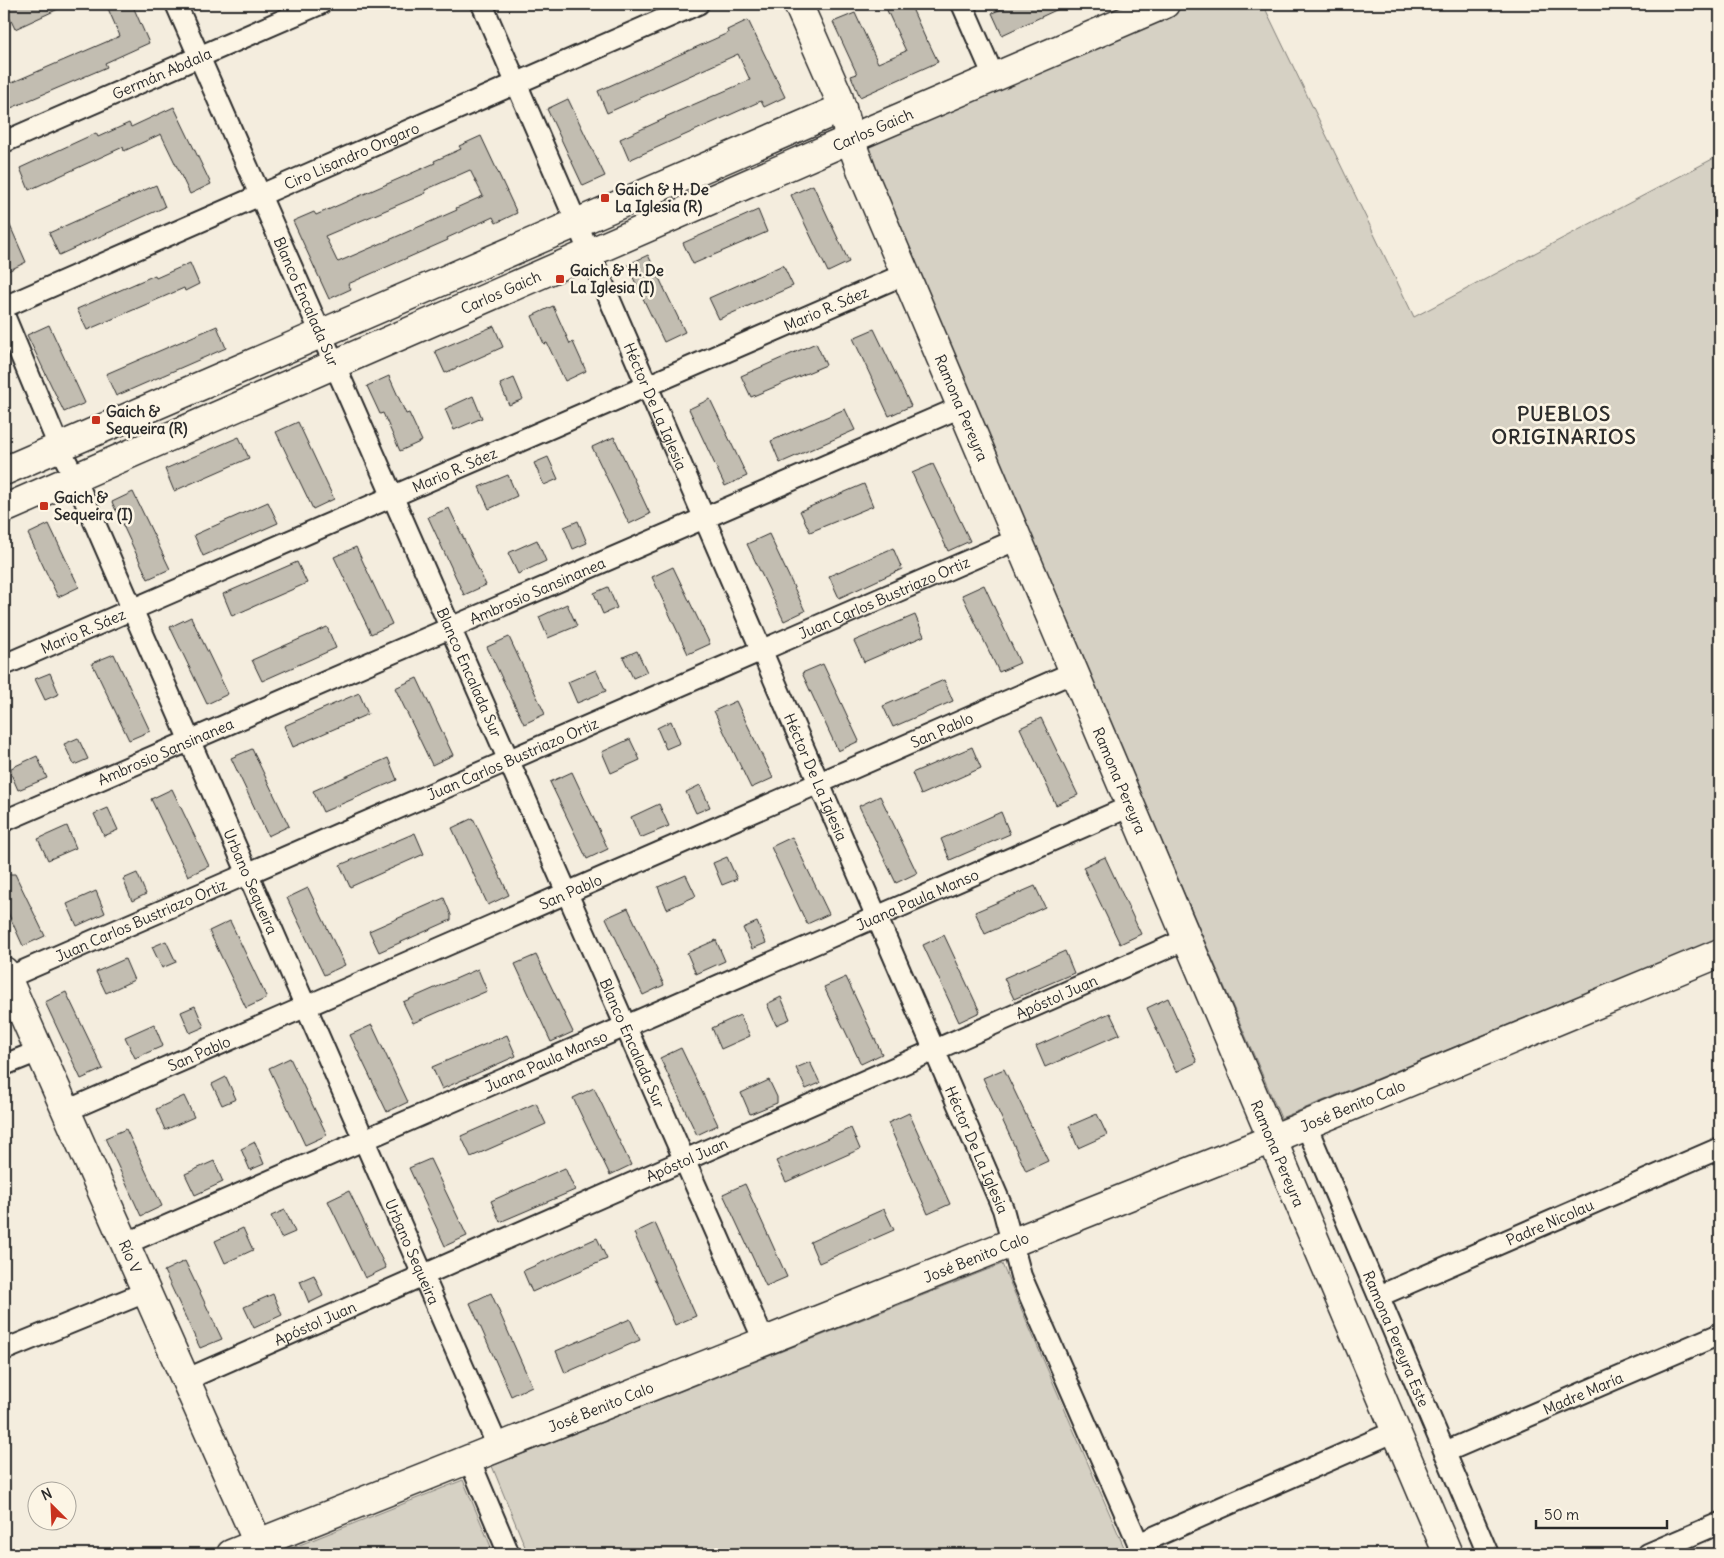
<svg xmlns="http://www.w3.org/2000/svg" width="1724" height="1558" font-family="Delius,sans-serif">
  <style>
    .green { fill: #d6d1c4; stroke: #807e78 }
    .building { fill: #c2bdb1; stroke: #2b2b2b; fill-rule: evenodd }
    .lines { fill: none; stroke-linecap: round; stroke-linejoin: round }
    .street-casing { stroke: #2b2b2b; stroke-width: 24 }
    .secondary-casing { stroke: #2b2b2b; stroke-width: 31 }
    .street { stroke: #fcf5e5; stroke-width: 20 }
    .secondary { stroke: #fcf5e5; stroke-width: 28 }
    .poi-dot { fill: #c8321e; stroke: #fcf5e5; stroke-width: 2 }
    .labels { text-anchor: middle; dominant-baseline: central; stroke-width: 5; stroke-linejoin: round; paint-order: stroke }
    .street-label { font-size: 15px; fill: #2b2b2b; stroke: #fcf5e5 }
    .poi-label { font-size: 15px; font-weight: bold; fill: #2b2b2b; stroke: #fcf5e5; text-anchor: start }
    .district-label { font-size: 20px; font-weight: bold; letter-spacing: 1px; fill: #2b2b2b; stroke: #fcf5e5 }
  </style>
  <rect width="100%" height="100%" fill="#f4edde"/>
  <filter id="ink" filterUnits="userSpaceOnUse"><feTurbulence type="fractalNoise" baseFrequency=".02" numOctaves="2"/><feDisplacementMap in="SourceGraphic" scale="10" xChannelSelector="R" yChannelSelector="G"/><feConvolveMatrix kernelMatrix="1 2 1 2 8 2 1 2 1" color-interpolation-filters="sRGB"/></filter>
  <g filter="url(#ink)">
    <path class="green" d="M1192 4H1263L1414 317 1720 155V938L1281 1118 863 148Z
      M1002 1264 1127 1554H528L492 1466Z
      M463 1480 494 1554H277Z"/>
    <path class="building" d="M14 4H69L15 29 5 8Z
      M106 4H132L149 43 105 63 107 67 4 111V86L120 36Z
      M884 4H910L927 42 928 41 938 62 860 97 851 76 857 74 833 22 855 13 878 63 906 51Z
      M1014 4H1069L1002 35 992 13Z
      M748 20 785 97 764 107 761 101 629 160 620 139 666 118 665 117 750 80 738 54 607 113 598 91 728 33 727 30Z
      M568 99 605 176 583 186 547 109Z
      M174 107 211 184 190 194 161 134 124 151 123 147 29 190 20 168 96 133 98 137 129 123 131 127Z
      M481 136 517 213 496 223 493 217 447 238 448 240 348 284 351 289 329 299 293 221 314 212 316 215 435 163 434 161 461 149 459 146ZM470 170 483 196 456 208 457 210 389 240 338 262 337 261 325 236 426 193 425 190Z
      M156 185 165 207 59 255 49 233Z
      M813 185 849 262 828 272 791 195Z
      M758 210 767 232 693 264 683 243Z
      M4 212 26 262 4 273Z
      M648 255 685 332 664 342 627 265Z
      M190 263 199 284 185 291 184 288 87 330 77 309 155 275 156 278Z
      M783 265 793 286 719 319 709 298Z
      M553 306 570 344 573 342 586 371 565 381 547 343 544 344 532 316Z
      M49 325 85 403 64 412 27 335Z
      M217 326 226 348 116 396 106 374Z
      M494 326 503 347 445 373 435 351Z
      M874 329 911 406 889 416 853 338Z
      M816 343 826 365 751 397 741 376Z
      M389 376 406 414 409 413 422 441 400 451 383 413 380 414 367 386Z
      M514 378 523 399 509 405 500 384Z
      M473 396 482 418 454 430 445 409Z
      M710 399 747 476 725 486 689 409Z
      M845 409 855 430 780 463 771 441Z
      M298 422 334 499 313 509 276 432Z
      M239 437 249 458 174 491 165 469Z
      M614 437 650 514 629 524 592 447Z
      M548 457 558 479 544 485 534 463Z
      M933 464 970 541 948 551 912 473Z
      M508 475 517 496 489 509 479 487Z
      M864 484 873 506 810 532 800 511Z
      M133 492 170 569 148 579 112 502Z
      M268 502 278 523 203 556 194 535Z
      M449 508 486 585 464 595 428 517Z
      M578 521 587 543 573 549 564 527Z
      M49 524 79 587 58 597 28 534Z
      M769 534 805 611 784 621 747 544Z
      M537 540 546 561 518 574 508 553Z
      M356 547 392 624 371 634 334 557Z
      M893 548 902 569 839 598 829 576Z
      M297 562 307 583 232 616 223 594Z
      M673 567 710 644 688 654 652 577Z
      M984 585 1020 663 999 672 962 595Z
      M608 587 617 608 603 614 594 593Z
      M567 604 577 626 548 638 539 617Z
      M915 615 924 636 864 662 854 641Z
      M191 617 228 694 207 704 170 627Z
      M327 627 336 648 262 681 252 660Z
      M509 637 545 714 524 724 487 647Z
      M637 651 647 672 633 678 623 657Z
      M114 654 150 731 129 740 92 663Z
      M823 664 859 741 838 751 802 673Z
      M596 670 606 691 577 703 568 682Z
      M50 673 59 694 45 700 35 679Z
      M417 678 453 755 432 765 395 688Z
      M944 680 953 701 893 727 883 706Z
      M359 693 368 714 293 747 284 726Z
      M736 701 773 778 751 788 714 711Z
      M1041 718 1078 795 1056 805 1020 728Z
      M671 721 680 743 666 749 657 728Z
      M78 738 88 759 74 765 64 744Z
      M630 739 640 760 611 773 602 752Z
      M972 747 981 768 921 795 912 773Z
      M252 749 289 826 268 836 231 758Z
      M37 756 47 778 18 790 11 774V768Z
      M388 758 397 780 323 812 313 791Z
      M572 772 608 849 587 859 550 782Z
      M700 785 710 807 696 813 686 792Z
      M172 789 209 866 188 876 151 799Z
      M880 796 917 873 896 883 859 806Z
      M659 804 669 826 640 838 631 817Z
      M108 808 118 830 104 836 94 814Z
      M1001 812 1010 834 950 860 941 839Z
      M473 818 509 895 488 905 452 828Z
      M67 826 76 848 48 860 38 839Z
      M415 833 424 854 350 887 340 865Z
      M792 837 829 914 807 924 771 847Z
      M727 857 737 879 722 885 713 863Z
      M1105 857 1141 934 1120 944 1083 867Z
      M137 873 146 894 132 901 123 879Z
      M4 874H15L45 936 23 946 4 904Z
      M686 875 696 896 667 909 658 887Z
      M1035 886 1045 907 985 934 975 912Z
      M308 888 345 965 324 975 287 898Z
      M96 891 105 913 77 926 67 904Z
      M444 898 451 915V920L379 952 369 931Z
      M628 908 664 985 643 995 606 918Z
      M230 921 267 998 246 1008 209 931Z
      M757 922 766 943 752 949 743 928Z
      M944 935 980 1012 959 1022 923 945Z
      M716 940 725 961 696 974 687 953Z
      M166 941 176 962 162 968 152 947Z
      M1065 951 1074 973 1014 999 1004 978Z
      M536 955 573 1032 551 1042 515 964Z
      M125 959 134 980 106 993 96 972Z
      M478 969 487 991 413 1023 403 1002Z
      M846 977 882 1054 861 1064 824 987Z
      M66 992 103 1069 81 1079 45 1002Z
      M781 997 790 1019 776 1025 767 1004Z
      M1168 998 1197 1062 1176 1072 1147 1008Z
      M195 1006 204 1027 190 1033 181 1012Z
      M1110 1013 1120 1034 1045 1067 1036 1046Z
      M740 1015 750 1036 721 1049 712 1028Z
      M154 1024 163 1046 135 1058 125 1037Z
      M372 1025 408 1102 387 1112 350 1035Z
      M507 1035 516 1056 442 1089 432 1067Z
      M681 1048 718 1125 697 1135 660 1058Z
      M290 1058 327 1135 305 1145 269 1068Z
      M810 1062 820 1083 806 1089 796 1068Z
      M1004 1069 1048 1161 1026 1171 983 1078Z
      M226 1077 236 1099 222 1105 212 1084Z
      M769 1080 777 1097V1103L750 1114 741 1093Z
      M594 1088 631 1165 610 1175 573 1098Z
      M184 1096 194 1117 165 1130 156 1109Z
      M536 1103 546 1124 471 1157 461 1136Z
      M909 1113 950 1204 928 1214 888 1123Z
      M1097 1114 1107 1135 1078 1148 1069 1126Z
      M851 1128 860 1149 786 1182 776 1161Z
      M126 1129 162 1206 141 1216 105 1138Z
      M255 1142 264 1164 250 1170 241 1149Z
      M430 1159 467 1236 445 1246 409 1168Z
      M214 1161 223 1182 195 1195 185 1174Z
      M565 1168 575 1190 500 1222 491 1201Z
      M745 1184 787 1277 766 1286 723 1194Z
      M349 1191 386 1268 365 1278 328 1201Z
      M884 1209 894 1230 819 1263 810 1242Z
      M285 1210 295 1232 281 1238 271 1216Z
      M655 1223 696 1316 675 1325 634 1233Z
      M243 1228 253 1250 225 1263 215 1241Z
      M597 1238 607 1259 532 1292 523 1271Z
      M185 1261 222 1339 200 1348 164 1271Z
      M314 1275 323 1296 309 1303 300 1281Z
      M491 1293 532 1386 511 1396 470 1303Z
      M273 1294 282 1315 254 1328 244 1307Z
      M630 1319 640 1340 565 1373 556 1351Z"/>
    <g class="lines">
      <g class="street-casing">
        <g id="street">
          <path id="s1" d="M176 4 764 1341"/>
          <path id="s2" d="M482 4 1003 1209 1021 1276 1143 1554"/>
          <path d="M962 4 994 77"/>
          <path id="s3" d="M4 142 320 4"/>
          <path id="s4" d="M4 307 698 4"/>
          <path id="s5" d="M4 315 59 447 75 478 498 1447"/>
          <path id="s6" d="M4 665 905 274"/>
          <path id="s7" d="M4 821 961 407"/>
          <path id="s8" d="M7 978 1018 539"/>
          <path d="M4 1065 39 1051"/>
          <path id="s9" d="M66 1111 1074 672"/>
          <path id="s10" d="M1306 1125 1488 1554"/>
          <path id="s11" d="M125 1244 1131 806"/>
          <path id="s12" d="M1379 1296 1720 1148"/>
          <path d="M4 1350 146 1292"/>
          <path id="s13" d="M185 1380 1187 939"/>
          <path id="s14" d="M1445 1452 1720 1334"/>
          <path d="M469 1459 509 1554"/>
          <path d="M1138 1544 1396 1431"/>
          <path d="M1648 1554 1720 1523"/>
        </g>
      </g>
      <g class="secondary-casing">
        <g id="secondary">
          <path id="s15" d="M798 4 838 95 850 139 862 172 1448 1554"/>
          <path d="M4 471 842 108"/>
          <path id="s16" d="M4 509 850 139 1165 4"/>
          <path id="s17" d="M4 971 258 1543"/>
          <path id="s18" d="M231 1554 1272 1139 1720 953"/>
        </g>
      </g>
      <use href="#street" class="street"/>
      <use href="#secondary" class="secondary"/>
    </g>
  </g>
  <g class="poi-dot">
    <rect x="600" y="193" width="10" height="10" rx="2.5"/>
    <rect x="555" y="274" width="10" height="10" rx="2.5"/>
    <rect x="91" y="415" width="10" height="10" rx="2.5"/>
    <rect x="39" y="501" width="10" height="10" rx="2.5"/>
  </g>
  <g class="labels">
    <g class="street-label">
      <text stroke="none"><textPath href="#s3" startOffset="172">Germán Abdala</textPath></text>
      <text stroke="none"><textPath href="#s16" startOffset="948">Carlos Gaich</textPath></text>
      <text stroke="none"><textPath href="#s4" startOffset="379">Ciro Lisandro Ongaro</textPath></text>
      <text stroke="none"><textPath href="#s16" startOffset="542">Carlos Gaich</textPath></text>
      <text stroke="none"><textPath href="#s1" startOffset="325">Blanco Encalada Sur</textPath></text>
      <text stroke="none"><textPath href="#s6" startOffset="896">Mario R. Sáez</textPath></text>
      <text stroke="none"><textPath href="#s2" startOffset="438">Héctor De La Iglesia</textPath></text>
      <text stroke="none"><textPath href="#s15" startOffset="436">Ramona Pereyra</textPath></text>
      <text stroke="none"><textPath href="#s6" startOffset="491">Mario R. Sáez</textPath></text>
      <text stroke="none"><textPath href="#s7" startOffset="581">Ambrosio Sansinanea</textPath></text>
      <text stroke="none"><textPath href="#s8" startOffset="956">Juan Carlos Bustriazo Ortiz</textPath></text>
      <text stroke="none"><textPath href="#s6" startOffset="86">Mario R. Sáez</textPath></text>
      <text stroke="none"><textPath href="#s1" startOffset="730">Blanco Encalada Sur</textPath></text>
      <text stroke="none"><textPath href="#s9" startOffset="955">San Pablo</textPath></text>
      <text stroke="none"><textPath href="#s7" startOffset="176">Ambrosio Sansinanea</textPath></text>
      <text stroke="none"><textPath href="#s8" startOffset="551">Juan Carlos Bustriazo Ortiz</textPath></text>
      <text stroke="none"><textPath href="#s2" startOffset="842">Héctor De La Iglesia</textPath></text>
      <text stroke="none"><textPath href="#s15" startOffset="841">Ramona Pereyra</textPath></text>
      <text stroke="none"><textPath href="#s5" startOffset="618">Urbano Sequeira</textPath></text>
      <text stroke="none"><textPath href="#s9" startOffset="550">San Pablo</textPath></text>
      <text stroke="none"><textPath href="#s11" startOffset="864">Juana Paula Manso</textPath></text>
      <text stroke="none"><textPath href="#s8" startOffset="146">Juan Carlos Bustriazo Ortiz</textPath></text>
      <text stroke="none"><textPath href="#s13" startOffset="952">Apóstol Juan</textPath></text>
      <text stroke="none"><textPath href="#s1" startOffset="1135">Blanco Encalada Sur</textPath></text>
      <text stroke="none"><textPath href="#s9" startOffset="145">San Pablo</textPath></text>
      <text stroke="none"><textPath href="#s11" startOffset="459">Juana Paula Manso</textPath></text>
      <text stroke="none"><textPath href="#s18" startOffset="1208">José Benito Calo</textPath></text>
      <text stroke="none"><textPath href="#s2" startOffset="1248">Héctor De La Iglesia</textPath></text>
      <text stroke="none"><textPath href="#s15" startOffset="1246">Ramona Pereyra</textPath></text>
      <text stroke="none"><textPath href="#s13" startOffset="548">Apóstol Juan</textPath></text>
      <text stroke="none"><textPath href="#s12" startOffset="186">Padre Nicolau</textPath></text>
      <text stroke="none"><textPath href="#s5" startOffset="1022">Urbano Sequeira</textPath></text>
      <text stroke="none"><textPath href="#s17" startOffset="312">Río V</textPath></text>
      <text stroke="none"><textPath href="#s18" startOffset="802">José Benito Calo</textPath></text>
      <text stroke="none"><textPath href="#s13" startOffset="142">Apóstol Juan</textPath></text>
      <text stroke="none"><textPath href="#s10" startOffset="232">Ramona Pereyra Este</textPath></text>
      <text stroke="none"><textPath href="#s14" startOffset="150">Madre María</textPath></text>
      <text stroke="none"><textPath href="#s18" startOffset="398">José Benito Calo</textPath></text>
    </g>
    <g class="poi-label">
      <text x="615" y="189">Gaich &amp; H. De<tspan x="615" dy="17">La Iglesia (R)</tspan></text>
      <text x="570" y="270">Gaich &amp; H. De<tspan x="570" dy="17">La Iglesia (I)</tspan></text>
      <text x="106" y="411">Gaich &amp;<tspan x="106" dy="17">Sequeira (R)</tspan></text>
      <text x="54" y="497">Gaich &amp;<tspan x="54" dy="17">Sequeira (I)</tspan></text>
    </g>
    <g class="district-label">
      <text x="1564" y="413">PUEBLOS<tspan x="1564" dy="23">ORIGINARIOS</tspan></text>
    </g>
  </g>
  <rect width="1724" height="1558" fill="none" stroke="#fcf5e5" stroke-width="20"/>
  <rect x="10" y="10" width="1704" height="1538" fill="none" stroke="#2b2b2b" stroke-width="2" filter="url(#ink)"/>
  <g transform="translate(52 1506) rotate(336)"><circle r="24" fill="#fcf5e5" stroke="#a8a49b"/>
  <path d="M0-4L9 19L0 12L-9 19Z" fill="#c8321e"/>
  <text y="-8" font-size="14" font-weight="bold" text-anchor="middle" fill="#2b2b2b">N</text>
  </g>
  <path d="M1536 1520v8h131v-8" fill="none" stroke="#2b2b2b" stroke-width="2.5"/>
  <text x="1544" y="1520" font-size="15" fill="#2b2b2b" stroke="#fcf5e5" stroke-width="4" paint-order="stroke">50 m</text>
</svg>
